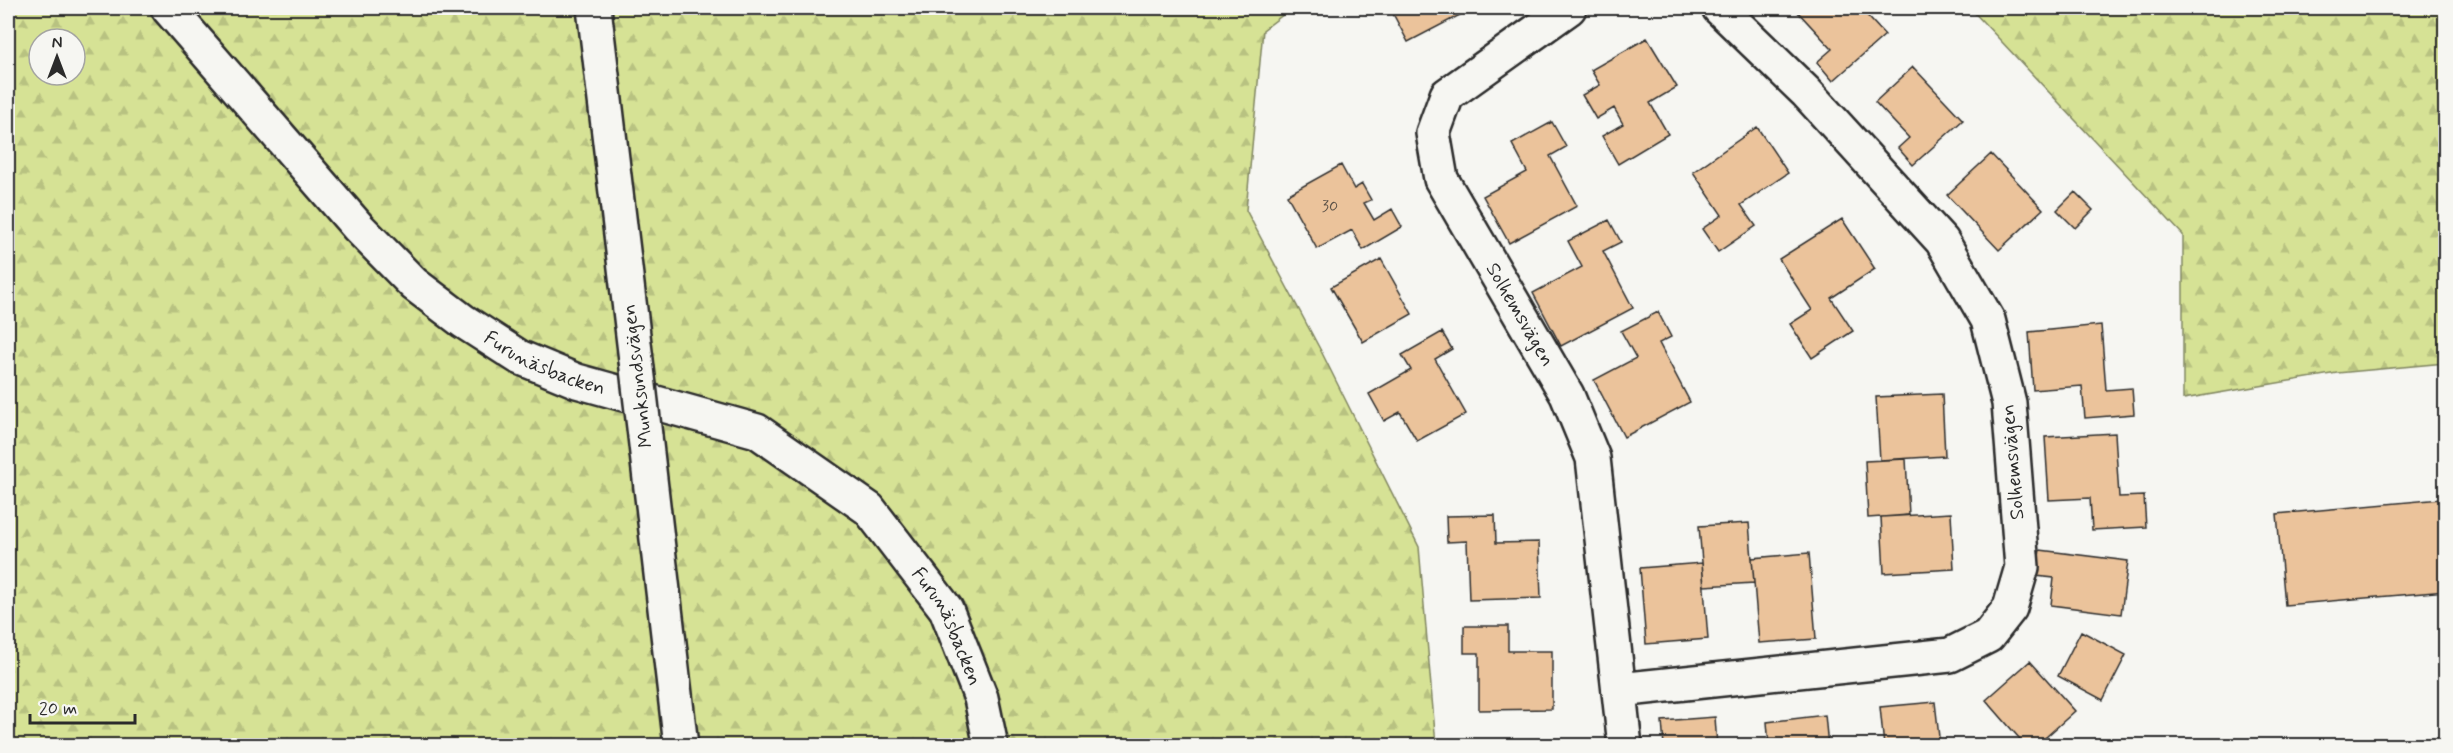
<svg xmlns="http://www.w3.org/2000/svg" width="2453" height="753" font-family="Mynerve,sans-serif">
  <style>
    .forest { fill: url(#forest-firs); stroke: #808660; stroke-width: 1.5; fill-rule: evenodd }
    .building { fill: #ebc39b; stroke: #2b2b2b; stroke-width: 1.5 }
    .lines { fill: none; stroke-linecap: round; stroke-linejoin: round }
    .minor-casing { stroke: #2b2b2b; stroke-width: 38 }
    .minor { stroke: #f6f6f2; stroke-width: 33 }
    .minor-bridge-casing { stroke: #2b2b2b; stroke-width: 38; stroke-linecap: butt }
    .minor-bridge { stroke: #f6f6f2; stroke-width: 33 }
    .labels { text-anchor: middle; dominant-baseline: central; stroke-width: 4.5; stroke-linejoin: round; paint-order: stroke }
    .number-label { font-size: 16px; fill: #5b5147 }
    .street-label { font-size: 20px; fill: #2b2b2b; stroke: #f6f6f2 }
  </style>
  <defs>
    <pattern id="forest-firs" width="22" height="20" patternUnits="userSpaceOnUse" patternTransform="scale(1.5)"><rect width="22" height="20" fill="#d6e295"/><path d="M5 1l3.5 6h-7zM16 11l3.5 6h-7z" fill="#b8c281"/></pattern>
  </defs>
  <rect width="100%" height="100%" fill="#f6f6f2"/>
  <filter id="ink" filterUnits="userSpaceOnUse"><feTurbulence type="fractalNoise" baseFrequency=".0167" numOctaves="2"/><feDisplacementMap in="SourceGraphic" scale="12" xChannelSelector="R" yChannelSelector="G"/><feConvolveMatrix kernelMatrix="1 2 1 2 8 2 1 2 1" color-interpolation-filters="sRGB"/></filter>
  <g filter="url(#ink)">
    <path class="forest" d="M8 8H1292L1263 30 1246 210 1321 351 1419 547 1436 745H8ZM39 39H75V75H39Z
      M1970 8H2445V363L2337 373 2183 399V235Z"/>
    <path class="building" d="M1390 8H1456L1460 15 1408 42Z
      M1801 8H1860L1885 35 1833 81 1817 62 1832 49 1797 11Z
      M1647 38 1677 87 1650 103 1668 134 1618 164 1602 136 1623 124 1614 108 1596 119 1582 95 1600 85 1591 70Z
      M1913 67 1963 120 1913 165 1898 148 1909 138 1875 102Z
      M1552 122 1566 147 1550 156 1577 206 1509 243 1483 196 1527 172 1512 144Z
      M1757 127 1788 173 1741 205 1756 226 1718 252 1702 229 1722 215 1693 172Z
      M1991 154 2043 209 1999 250 1947 195Z
      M1341 165 1354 189 1362 184 1371 200 1364 203 1374 220 1392 209 1402 227 1363 250 1352 230 1317 249 1287 195Z
      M2075 192 2093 210 2075 228 2057 210Z
      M1842 219 1875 269 1831 298 1853 331 1812 358 1790 324 1812 310 1779 259Z
      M1609 220 1621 242 1603 251 1633 308 1561 346 1533 293 1582 267 1568 241Z
      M1381 259 1412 314 1363 342 1331 287Z
      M1658 312 1671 337 1659 343 1690 402 1624 437 1594 380 1636 358 1621 331Z
      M2101 325 2106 390 2132 388 2134 414 2085 418 2082 386 2033 390 2029 332Z
      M1442 332 1452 349 1435 359 1466 414 1417 441 1400 412 1384 421 1369 394 1411 370 1402 355Z
      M1942 394 1945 456 1880 460 1876 397Z
      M2115 433 2119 497 2144 496 2146 527 2092 530 2090 498 2049 500 2045 437Z
      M1906 459 1909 515 1868 518 1865 461Z
      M2441 499 2446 546V591L2285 605 2277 514Z
      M1951 513 1954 569 1884 573 1881 517Z
      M1495 515 1496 543 1539 542 1541 598 1469 600 1467 541 1447 542 1446 516Z
      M1749 523 1754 583 1704 586 1699 526Z
      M2040 550 2128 561 2121 614 2051 605 2054 578 2036 576Z
      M1809 553 1816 639 1759 643 1752 558Z
      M1702 563 1708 639 1646 644 1640 568Z
      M1464 626H1508V651H1552V709L1479 710V653H1464Z
      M2081 631 2126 655 2103 700 2058 676Z
      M2030 661 2075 711 2036 746H2026L1986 700Z
      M1935 702 1940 746H1884L1880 707Z
      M1825 715 1828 746H1769L1767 722Z
      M1715 717 1717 746H1664L1662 721Z"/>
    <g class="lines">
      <g class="minor-casing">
        <g id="minor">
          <path id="s1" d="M168 8 358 227 414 284 463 321 519 357 577 381 757 431 869 509 946 609 981 698 991 746"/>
          <path d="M594 8 636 360"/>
          <path id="s2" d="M1569 8 1447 95 1433 133 1441 179 1567 395 1593 458 1625 746"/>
          <path d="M645 436 681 746"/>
          <path d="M1619 690 1950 655 1988 636 2010 608 2022 567 2009 403 1988 320 1942 241 1806 92 1719 8"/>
        </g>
      </g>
      <use href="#minor" class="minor"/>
      <g class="minor-bridge-casing">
        <path id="minor-bridge" d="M636 360 645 436"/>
      </g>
      <use href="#minor-bridge" class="minor-bridge"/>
    </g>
  </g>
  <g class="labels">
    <g class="number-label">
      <text x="1330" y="206">30</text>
    </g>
    <g class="street-label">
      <text stroke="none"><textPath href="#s2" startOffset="394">Solhemsvägen</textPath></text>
      <text stroke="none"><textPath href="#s1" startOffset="524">Furunäsbacken</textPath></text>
      <text transform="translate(638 376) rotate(-97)">Munksundsvägen</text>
      <text transform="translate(2013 462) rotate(-95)">Solhemsvägen</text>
      <text stroke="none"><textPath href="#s1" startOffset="1026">Furunäsbacken</textPath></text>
    </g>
  </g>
  <rect width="2453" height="753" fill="none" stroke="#f6f6f2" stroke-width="30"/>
  <rect x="15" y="15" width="2423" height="723" fill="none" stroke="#2b2b2b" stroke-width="2" filter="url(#ink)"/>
  <g transform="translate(57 57)"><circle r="28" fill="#f6f6f2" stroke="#a5a5a2" stroke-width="1.5"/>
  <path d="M0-4.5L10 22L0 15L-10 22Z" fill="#2b2b2b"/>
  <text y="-9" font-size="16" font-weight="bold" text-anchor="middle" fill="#2b2b2b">N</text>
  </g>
  <path d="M30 714v9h105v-9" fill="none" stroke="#2b2b2b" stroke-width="3"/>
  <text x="39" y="714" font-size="18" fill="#2b2b2b" stroke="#f6f6f2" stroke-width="4.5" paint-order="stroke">20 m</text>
</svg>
